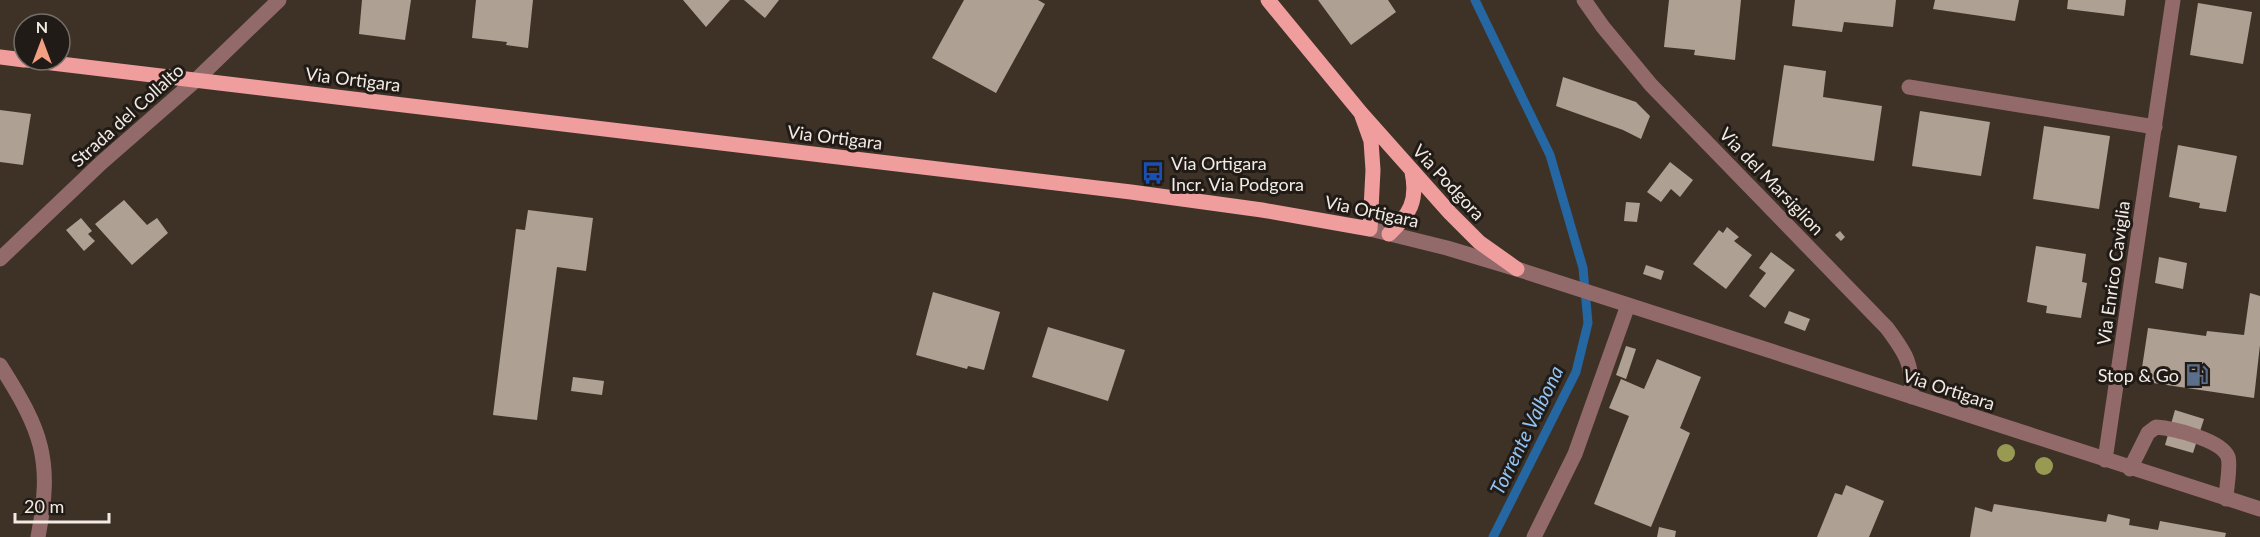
<svg xmlns="http://www.w3.org/2000/svg" width="2260" height="537" font-family="Lato,sans-serif">
  <style>
    .lines { fill: none; stroke-linecap: round; stroke-linejoin: round }
    .stream { stroke: #2467a2; stroke-width: 9 }
    .building { fill: #aea093 }
    .minor { stroke: #936a6a; stroke-width: 15 }
    .major { stroke: #ef9d9d; stroke-width: 15 }
    .tree { fill: #989a53 }
    .labels { text-anchor: middle; dominant-baseline: central; stroke-width: 6; stroke-linejoin: round; paint-order: stroke }
    .street-label { font-size: 18px; fill: #f2eae3; stroke: #201b16 }
    .poi-label { font-size: 18px; fill: #f2eae3; stroke: #201b16; text-anchor: start }
    .water-label { font-size: 20px; font-style: italic; fill: #92c3f5; stroke: #201b16 }
  </style>
  <rect width="100%" height="100%" fill="#3e3227"/>
  <g class="lines">
    <path class="stream" d="M1475 0 1550 155 1583 268 1588 323 1576 372 1493 537"/>
  </g>
  <path class="building" d="M362 0H411L405 40 359 34Z
    M476 0H533L528 48 506 45 507 42 472 38Z
    M683 0H730L706 27Z
    M744 0H779L765 18Z
    M964 0H1038L1045 4 996 93 932 58Z
    M1318 0H1388L1396 12 1351 45Z
    M1669 0H1741L1735 60 1694 55 1695 50 1664 47Z
    M1795 0H1896L1893 27 1844 22 1842 32 1792 26Z
    M1935 0H2019L2015 21 1933 9Z
    M2068 0H2126L2124 16 2067 9Z
    M2198 3 2252 12 2243 64 2190 55Z
    M1784 65 1826 71 1823 97 1882 106 1874 161 1772 146Z
    M1563 77 1636 102 1650 116 1641 139 1623 130 1556 106Z
    M0 110 31 114 23 165 0 162Z
    M1920 111 1990 122 1981 176 1912 166Z
    M2044 126 2110 136 2099 209 2033 199Z
    M2178 145 2237 156 2226 212 2199 208 2200 203 2169 197Z
    M1670 162 1693 180 1680 197 1671 189 1661 202 1647 192Z
    M124 200 147 225 157 218 168 233 132 265 95 224Z
    M1626 202 1640 203 1637 222 1624 221Z
    M528 210 593 218 586 271 557 267 537 420 493 415 516 229 525 230Z
    M81 218 92 231 88 234 95 241 84 251 66 230Z
    M1727 227 1739 237 1734 241 1752 255 1726 289 1693 264 1719 230 1723 233Z
    M1840 231 1845 237 1841 241 1835 235Z
    M2036 246 2086 254 2082 282 2087 283 2081 318 2046 313 2047 306 2027 302Z
    M1771 252 1795 270 1765 308 1749 296 1766 273 1759 268Z
    M2159 257 2187 263 2183 289 2155 283Z
    M1646 265 1664 271 1661 280 1643 274Z
    M933 292 1000 312 984 370 968 366 967 369 916 355Z
    M2250 293 2260 296V345L2254 398 2140 381 2148 328 2206 336 2207 331 2244 335Z
    M1789 311 1810 319 1805 331 1784 323Z
    M1048 327 1125 350 1108 401 1032 377Z
    M1626 346 1636 349 1626 379 1616 375Z
    M1657 359 1701 377 1680 428 1690 433 1651 527 1594 504 1629 416 1609 408 1621 379 1644 389Z
    M573 377 604 381 602 395 571 391Z
    M2175 410 2204 419 2193 453 2165 445Z
    M1846 485 1884 501 1869 537H1817L1835 493 1842 495Z
    M1994 504 2106 522 2108 514 2130 519 2129 525 2158 530 2160 521 2226 533 2225 537H1970L1975 507 1992 512Z
    M1659 527 1676 531 1675 537H1657Z"/>
  <g class="lines">
    <path class="minor" d="M1584 0 1603 27 1651 85 1887 328C1907 355 1912 363 1912 397
      M1909 87 2155 127
      M1370 229 1447 248 1517 269 2260 509
      M0 259 101 163 196 80 279 0
      M0 365C42 431 53 459 38 537
      M2105 460 2173 0
      M2130 469 2148 433 2156 427C2172 428 2222 440 2228 457 2231 466 2226 489 2226 499
      M1534 537 1575 454 1628 305"/>
    <path class="major" d="M1268 0 1361 113 1450 213 1479 242 1517 269
      M0 57 24 60
      M27 60 1131 192 1262 210 1370 229 1373 170 1371 141 1361 113
      M1389 234C1410 214 1418 201 1412 172"/>
  </g>
  <g class="tree">
    <circle cx="2006" cy="453" r="9"/>
    <circle cx="2044" cy="466" r="9"/>
  </g>
  <defs>
    <g id="bus-bare" transform="scale(1.8)"><path d="M-5-6H5V4H4V6H2V4H-2V6H-4V4H-5ZM-3.5-4V0h7V-4ZM-3.5 1.2v1.5H-2V1.2ZM2 1.2v1.5H3.5V1.2Z" fill="#1a4fb4" stroke="#201b16" stroke-width="2.5" paint-order="stroke"/></g>
    <g id="fuel-bare" transform="scale(1.8)"><path d="M-5.5-6h7V0h2V4h1.3V-2.5L3-4.5l.8-.8L6-3V5H2.5V1h-1V6h-7ZM-4.2-4.7v3.2H.2V-4.7Z" fill="#5c6f8a" stroke="#201b16" stroke-width="2.5" paint-order="stroke"/></g>
  </defs>
  <g fill-rule="evenodd">
    <use href="#bus-bare" x="1153" y="173"/>
    <use href="#fuel-bare" x="2197" y="375"/>
  </g>
  <g class="labels">
    <g class="street-label">
      <text transform="translate(353 79) rotate(7)">Via Ortigara</text>
      <text transform="translate(127 115) rotate(-42)">Strada del Collalto</text>
      <text transform="translate(835 137) rotate(7)">Via Ortigara</text>
      <text transform="translate(1772 181) rotate(46)">Via del Marsiglion</text>
      <text transform="translate(1449 182) rotate(47)">Via Podgora</text>
      <text transform="translate(1372 211) rotate(12)">Via Ortigara</text>
      <text transform="translate(2113 273) rotate(-82)">Via Enrico Caviglia</text>
      <text transform="translate(1949 389) rotate(18)">Via Ortigara</text>
    </g>
    <g class="poi-label">
      <text x="1171" y="163">Via Ortigara<tspan x="1171" dy="21">Incr. Via Podgora</tspan></text>
      <text x="2179" y="375" text-anchor="end">Stop &amp; Go</text>
    </g>
    <g class="water-label">
      <text transform="translate(1526 430) rotate(-64)">Torrente Valbona</text>
    </g>
  </g>
  <g transform="translate(42 42)"><circle r="28" fill="#201b16" stroke="#746e68" stroke-width="1.5"/>
  <path d="M0-4.5L10 22L0 15L-10 22Z" fill="#f3a082"/>
  <text y="-9" font-size="16" font-weight="bold" text-anchor="middle" fill="#f2eae3">N</text>
  </g>
  <path d="M15 513v9h94v-9" fill="none" stroke="#f2eae3" stroke-width="3"/>
  <text x="24" y="513" font-size="18" fill="#f2eae3" stroke="#201b16" stroke-width="4.5" paint-order="stroke">20 m</text>
</svg>
